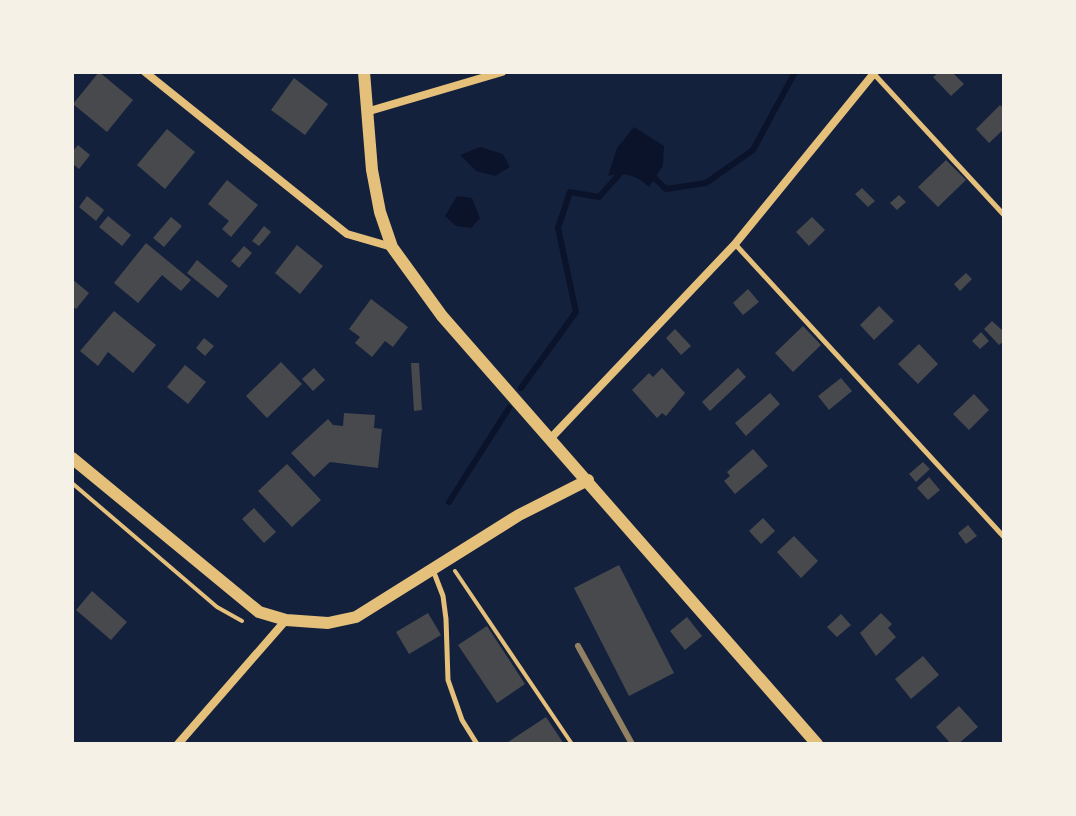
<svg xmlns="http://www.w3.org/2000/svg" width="1076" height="816" font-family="'Open Sans',sans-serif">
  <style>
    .water { fill: #0b132b }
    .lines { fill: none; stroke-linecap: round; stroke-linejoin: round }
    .stream { stroke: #0b132b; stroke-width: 6 }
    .building { fill: #48494c }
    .path { stroke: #e5c07b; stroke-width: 4 }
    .service { stroke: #e5c07b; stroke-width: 5 }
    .minor { stroke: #e5c07b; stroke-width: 8 }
    .tertiary { stroke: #e5c07b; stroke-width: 12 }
    .rail { stroke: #918062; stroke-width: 6 }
  </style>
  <rect width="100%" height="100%" fill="#14213d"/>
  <path class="water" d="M634 127 664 146 663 166 649 187C636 175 625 172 608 176L617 148Z
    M480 147 503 154 510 167 495 176 476 171 460 155Z
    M457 196 472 198 480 218 471 228 456 226 445 216Z"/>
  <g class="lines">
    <path class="stream" d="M650 174 666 189 706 183 753 150 795 72
      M521 388 576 312 558 228 570 192 599 197 624 169
      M449 502 509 408"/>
  </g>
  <path class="building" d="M99 72 133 100 107 132 73 104Z
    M939 72H952L964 84 951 96 933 77Z
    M294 78 328 104 305 135 271 110Z
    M1000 105 1004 109V129L989 143 976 129Z
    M167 129 195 152 165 189 137 165Z
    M78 145 90 155 79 169 72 163V152Z
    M946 160 966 180 938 207 918 187Z
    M227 180 258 205 231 237 222 229 229 221 208 204Z
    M862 188 875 201 868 207 855 194Z
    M899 195 906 202 897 210 890 203Z
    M87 196 104 210 96 221 79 207Z
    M108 216 131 235 122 246 99 227Z
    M171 217 182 226 164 247 153 238Z
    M812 217 825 230 809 246 796 232Z
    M264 226 271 232 259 246 252 241Z
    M146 243 191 280 181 291 162 275 138 303 114 283Z
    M297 245 323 266 300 294 275 273Z
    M244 246 252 253 239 268 231 261Z
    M197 260 228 286 218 298 187 273Z
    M966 273 972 279 960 291 954 284Z
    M72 279 89 293 76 309 72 306Z
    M748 289 759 302 743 315 733 303Z
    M371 299 408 327 393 347 385 341 372 357 355 343 360 337 349 329Z
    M879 306 894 321 874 340 860 325Z
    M114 311 156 345 133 373 108 352 98 366 80 351Z
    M992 321 1004 332V341L999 345 984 329Z
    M803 326 821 345 793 372 775 353Z
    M675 329 691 346 681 355 666 338Z
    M981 332 989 341 980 349 972 341Z
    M204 338 214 346 205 356 196 348Z
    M919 344 938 364 918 384 898 364Z
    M281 362 302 384 267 418 246 396Z
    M411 363H419L422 410 414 411Z
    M185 365 206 382 188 404 167 387Z
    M314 368 325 380 313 391 302 379Z
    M662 368 685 393 666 416 662 413 657 418 632 390 649 373 653 377Z
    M738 368 746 377 710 411 702 402Z
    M841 378 852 391 829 410 818 396Z
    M770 393 780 404 746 436 735 423Z
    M974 394 989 410 969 430 953 414Z
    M344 413 375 415 374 428 382 429 378 468 330 462 314 477 291 453 328 419 333 425 343 426Z
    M753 449 768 466 735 494 724 481 730 476 727 472Z
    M923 462 930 469 916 482 909 474Z
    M287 464 321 500 292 527 258 491Z
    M929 477 940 490 928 500 917 488Z
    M254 508 276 532 264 543 242 519Z
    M763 518 775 531 761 544 749 531Z
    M968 525 977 536 966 544 958 533Z
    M794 536 818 561 801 578 777 552Z
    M619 565 674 673 629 696 574 588Z
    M92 591 127 622 111 640 76 610Z
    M428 613 441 635 409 654 396 632Z
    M881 613 892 624 888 628 896 637 876 656 860 633Z
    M841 614 851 625 837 637 827 627Z
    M687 617 702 636 685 650 670 631Z
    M487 626 525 684 497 703 458 645Z
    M923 656 939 675 911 699 895 679Z
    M959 706 978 727 958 744H951L936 727Z
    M546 717 564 744H505Z"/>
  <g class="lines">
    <path class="path" d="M72 483 217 607 242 621
      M455 571 572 744"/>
    <path class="service" d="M874 74 1004 215
      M735 244 1004 537
      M433 570 443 596 446 619 448 680 462 720 477 744"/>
    <path class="minor" d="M145 72 347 234 392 247
      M366 112 502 72
      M550 439 735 244 875 72
      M178 744 286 620"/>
    <path class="tertiary" d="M364 72 372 170 380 212 392 247 442 316 817 744
      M72 458 259 612 286 620 328 623 356 617 519 515 588 480"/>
    <path class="rail" d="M578 646 632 744"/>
  </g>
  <rect width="1076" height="816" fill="none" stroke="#f6f1e7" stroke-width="148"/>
</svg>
